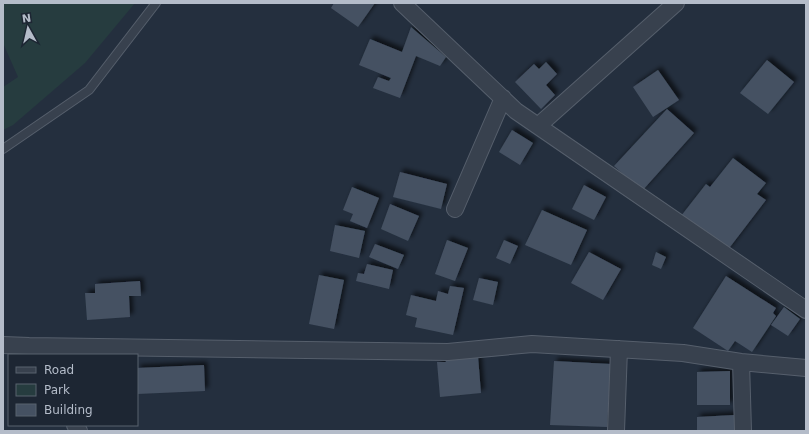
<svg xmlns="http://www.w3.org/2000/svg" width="809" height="434" font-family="'DejaVu Sans',sans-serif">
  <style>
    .green { fill: #263c3f }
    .building { fill: #455162; filter: url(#shadow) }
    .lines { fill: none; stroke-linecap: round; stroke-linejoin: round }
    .service-casing { stroke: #565f6c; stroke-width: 10 }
    .minor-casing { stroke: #565f6c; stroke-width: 18 }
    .service { stroke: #38414e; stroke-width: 8 }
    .minor { stroke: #38414e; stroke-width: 16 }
  </style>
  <defs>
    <filter id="shadow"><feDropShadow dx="3.5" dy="-3.5" stdDeviation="2" flood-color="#0009"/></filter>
  </defs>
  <rect width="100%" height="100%" fill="#242f3e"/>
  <path class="green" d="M3 3H135L85 63 13 125 3 130V87L18 77 3 43Z"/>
  <path class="building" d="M334 3H375L358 27 331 8Z
    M411 27 446 57 440 66 416 56 400 98 373 88 378 77 389 81 391 78 359 65 370 39 402 52Z
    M767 60 794 82 768 114 740 93Z
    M546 62 557 74 546 85 555 95 541 109 515 82 534 64 539 69Z
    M658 70 679 100 653 117 633 87Z
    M667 109 694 133 642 191 614 166Z
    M512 130 533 143 520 165 499 152Z
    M733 158 766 183 757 194 766 200 727 251 681 216 706 184 710 187Z
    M400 172 447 184 441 209 393 197Z
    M584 185 606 197 594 220 572 209Z
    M352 187 379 198 367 228 350 221 353 214 343 210Z
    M390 204 419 216 408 241 381 229Z
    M542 210 587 230 571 265 525 245Z
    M335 225 365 231 359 258 330 251Z
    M447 240 468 248 455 281 435 274Z
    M504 240 518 246 510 264 496 258Z
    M375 244 404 255 398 269 369 257Z
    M589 252 621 269 603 300 571 283Z
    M656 252 666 257 661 269 652 265Z
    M367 264 393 270 389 289 356 281 358 273 364 274Z
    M319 275 344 280 334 329 309 324Z
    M726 276 776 308 773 313 776 316 752 352 735 341 728 351 693 328Z
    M479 278 498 282 493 305 473 300Z
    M140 281 141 296H129L130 317 87 320 85 293H95V284Z
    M450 286 464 288 453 335 415 327 417 318 406 315 411 295 436 301 438 291 448 294Z
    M784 307 800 319 788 336 771 325Z
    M478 356 481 393 440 397 437 362H446L445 359Z
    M554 361 611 364 607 427 550 425Z
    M204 365 205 391 137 394V368Z
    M730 371V405H697V372Z
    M734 415 735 431H697V417Z"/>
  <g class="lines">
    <g class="service-casing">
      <path id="service" d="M3 149 89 90 156 3"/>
    </g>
    <g class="minor-casing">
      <path id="minor" d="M402 3 516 111 806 310
        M538 126 676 3
        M455 209 503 98
        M3 345 29 346 448 352 532 344 683 353 741 362 806 368
        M741 362 743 431
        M75 425 79 431
        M616 431 619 349"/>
    </g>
    <use href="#service" class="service"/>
    <use href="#minor" class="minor"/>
  </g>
  <rect width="809" height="434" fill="none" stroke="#b4bcc9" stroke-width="8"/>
  <rect x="8" y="354" width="130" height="72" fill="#1d2633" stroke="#59626f"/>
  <rect x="16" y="367" width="20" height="6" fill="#38414e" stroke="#59626f"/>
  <text x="44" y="374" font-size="12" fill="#b4bcc9">Road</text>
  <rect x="16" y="384" width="20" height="12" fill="#263c3f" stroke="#59626f"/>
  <text x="44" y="394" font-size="12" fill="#b4bcc9">Park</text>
  <rect x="16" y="404" width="20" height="12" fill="#455162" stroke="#59626f"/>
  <text x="44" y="414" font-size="12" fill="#b4bcc9">Building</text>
  <g transform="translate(28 28) rotate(352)" stroke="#1d2633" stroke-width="3" paint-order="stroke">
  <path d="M0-3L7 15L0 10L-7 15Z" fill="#b4bcc9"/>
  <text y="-6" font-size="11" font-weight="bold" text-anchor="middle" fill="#b4bcc9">N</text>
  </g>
</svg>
